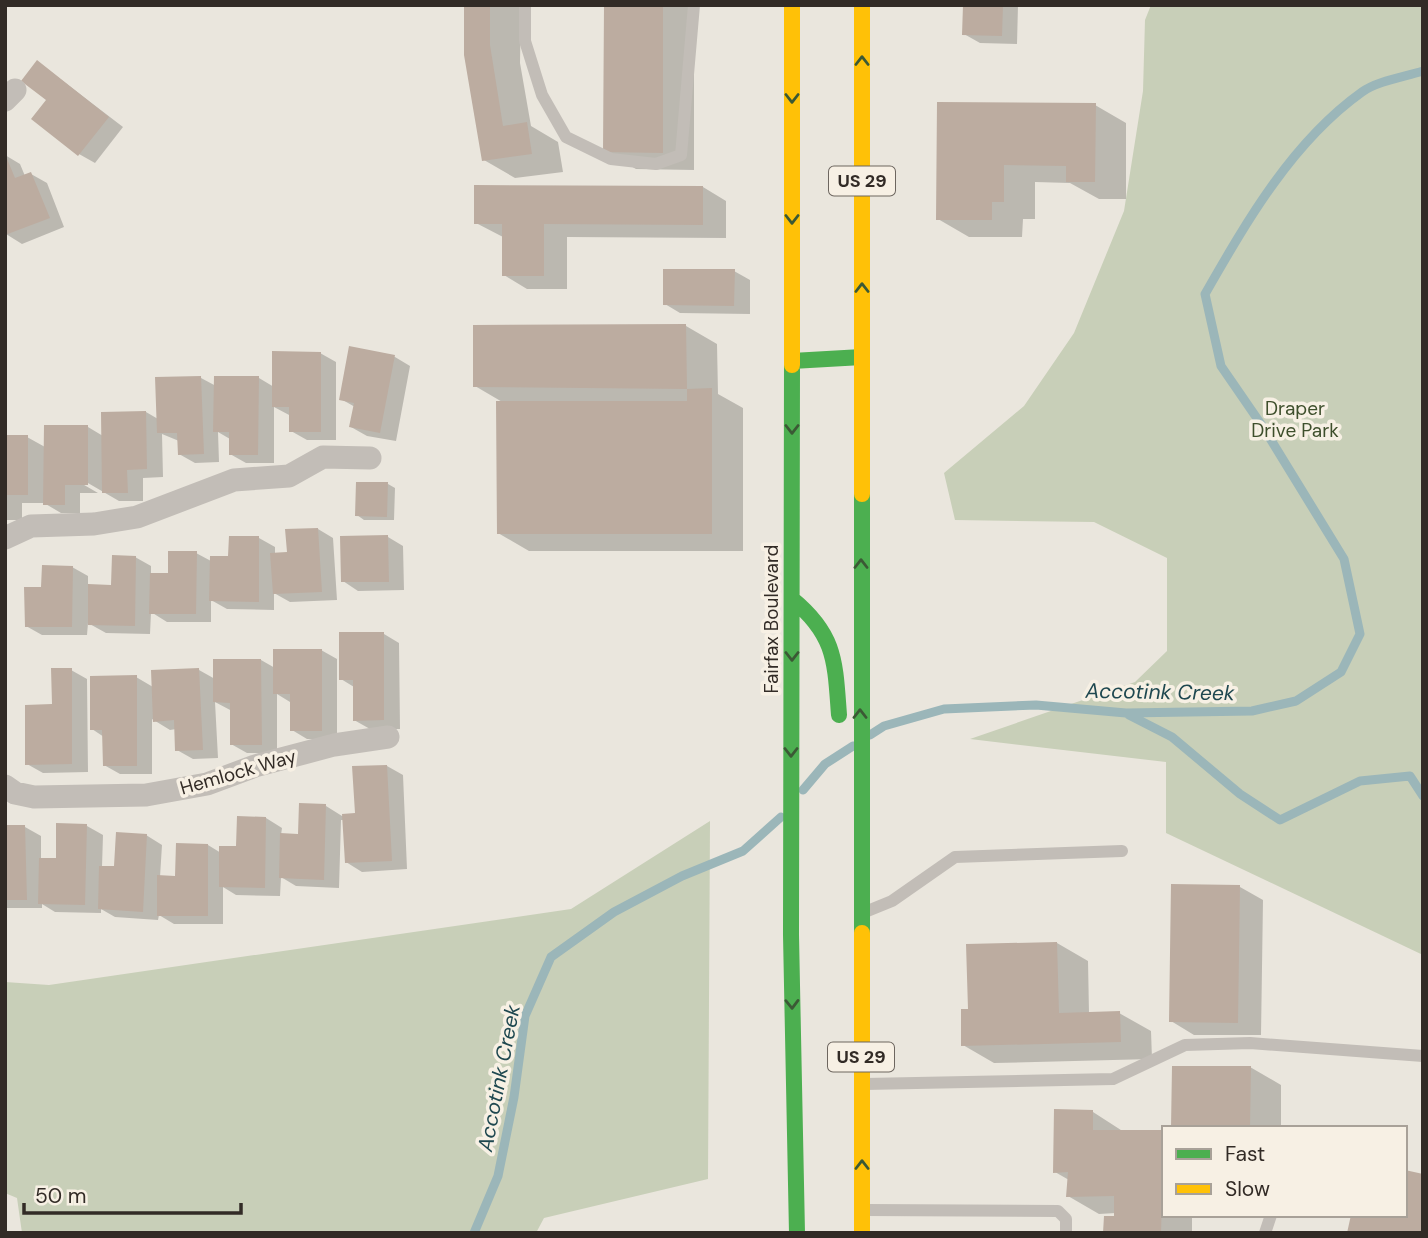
<svg xmlns="http://www.w3.org/2000/svg" width="1428" height="1238" font-family="'DM Sans',sans-serif">
  <style>
    .green { fill: #c8cfb8 }
    .shadow { fill: #0003 }
    .lines { fill: none; stroke-linecap: round; stroke-linejoin: round }
    .stream { stroke: #9bb6b9; stroke-width: 9 }
    .building { fill: #bcaca0 }
    .lane { stroke: #c2bdb7; stroke-width: 12 }
    .street { stroke: #c2bdb7; stroke-width: 23 }
    .fast { stroke: #4caf50; stroke-width: 16 }
    .slow { stroke: #ffc107; stroke-width: 16 }
    .oneway { stroke: #3b5935 }
    .labels { text-anchor: middle; dominant-baseline: central; stroke-width: 7; stroke-linejoin: round; paint-order: stroke }
    .shield { fill: #f7f0e4; stroke: #6d665f; stroke-width: 2 }
    .shield-label { font-size: 18px; font-weight: bold; fill: #322b26 }
    .park-label { font-size: 19px; fill: #3e4f2c; stroke: #f7f0e4 }
    .street-label { font-size: 19px; fill: #322b26; stroke: #f7f0e4 }
    .water-label { font-size: 21px; font-style: italic; fill: #1f4850; stroke: #f7f0e4 }
  </style>
  <rect width="100%" height="100%" fill="#eae6dd"/>
  <path class="green" d="M1151 5H1423V955L1166 833V762L970 739 1135 682 1167 651V558L1094 522 955 520 944 473 1024 406 1074 333 1124 211 1143 91 1145 20Z
    M710 821 708 1179 544 1218 536 1233H22L17 1198 5 1193V982L49 985 571 909Z"/>
  <path class="shadow" d="M466 5H521L520 63 531 126 558 142 563 172 515 178 484 160Z
    M606 5H694V170L636 169 605 151Z
    M965 5H1018L1017 44 980 43 964 34Z
    M38 62 123 127 95 163 79 154 48 100Z
    M939 104 1095 105 1126 123V199H1099L1070 183 1035 182V219H1023L1022 237H969L938 219Z
    M5 155 20 164 25 176 31 174 47 183 64 227 22 244 6 234Z
    M703 187 726 201V238L567 237V289H527L504 275 503 237 476 223Z
    M734 271 750 280V314L680 313 665 304Z
    M686 326 717 344 718 394 743 408V551H529L498 533 504 403 475 386Z
    M350 348 395 357 410 366 396 441 367 436 351 427 355 407 341 399Z
    M320 353 336 362V440H307L291 431V416L274 407V463H246L230 454V439L218 432 219 462 195 463 179 454V441L162 434 163 477 143 478V501H119L81 479 79 482 98 493H80V513H61L44 503H22V520H5V437H27L45 447 88 427 103 436 146 412 158 419 201 378 216 386 259 378 274 387Z
    M388 484 395 488 394 520H364L357 515Z
    M318 529 333 538 337 600 290 602 274 593V610L227 609 211 600V622H167L151 612 150 634 106 633 88 623 87 635H42L26 626 43 589 72 567 88 576V586L113 587 135 557 151 566V575H170L196 553 211 561 230 558 231 538H259L275 547V555L289 554Z
    M388 537 403 546 404 590 358 591 343 581Z
    M384 634 399 643 400 729H370L354 720V687L341 679Z
    M321 650 337 659V739H307L292 730 290 702 277 694V753H247L231 744 232 711 215 702 218 758 193 759 177 750 176 729 170 730 152 719V774H120L104 765V737L92 729 136 677 153 687 199 670 215 679 261 660 275 668Z
    M71 670 87 679 88 772 43 773 27 764Z
    M387 766 403 775 407 869 362 872 346 862 344 820H341L339 888 296 886 281 877 280 896 236 895 223 887V924H174L159 915 158 920 115 917 101 909V913L55 912 42 904V908H5V827H25L41 836V860H58L87 826 103 835 102 867 116 868 146 835 162 845 160 877 177 878 208 845 221 853 238 848 266 818 282 828 281 835 300 836 326 806 342 816 357 815Z
    M1240 887 1263 900 1261 1035H1194L1171 1021Z
    M1057 943 1088 961 1089 1013H1119L1151 1031 1152 1059 994 1063 963 1045 970 1010Z
    M1250 1067 1281 1085V1128H1172Z
    M1093 1112 1124 1132H1164V1215H1192V1233H1105L1116 1213 1099 1214 1068 1196 1069 1180 1055 1172Z"/>
  <g class="lines">
    <path class="stream" d="M1129 715 1172 737 1240 794 1280 820 1360 781 1410 776 1423 796
      M870 735 884 726 944 709 1036 705 1126 713 1252 711 1296 701 1341 672 1360 634 1344 559 1263 427 1221 366 1205 294C1247 221 1292 142 1362 92 1377 81 1404 77 1423 71
      M803 790 825 764 853 746
      M474 1233 498 1176 514 1097 525 1016 551 957 614 912 682 876 743 851 781 817"/>
  </g>
  <path class="building" d="M464 5H490V45L503 126 527 122 532 154 482 161 464 55Z
    M604 5H663V153L603 152Z
    M963 5H1003L1002 36 962 35Z
    M37 60 109 117 78 156 31 119 46 100 21 81Z
    M937 102 1096 103 1095 182H1066V166L1004 165V202H992V220H936Z
    M5 154 15 178 31 172 50 218 5 235Z
    M474 185 703 186V225L544 224V276H502V224H474Z
    M663 269H735L734 306 663 305Z
    M686 324 687 389 473 387V325Z
    M349 346 395 355 380 433 349 427 354 403 339 400Z
    M272 351 321 352V432H289V407H272Z
    M201 376 204 454 178 455 177 433H157L155 377Z
    M214 376H259L258 455H229V432H213Z
    M712 388V534H497L496 401H687V389Z
    M146 411 147 469 127 470 128 493H102L101 412Z
    M44 425H88V485H65V505H43Z
    M5 435H28V495H5Z
    M356 482H388L387 517 355 516Z
    M318 528 322 592 273 594 270 553 287 552 285 529Z
    M388 535 389 582H341L340 536Z
    M229 536H259V602L209 601 210 556H228Z
    M168 551H197L196 614H149L150 573H168Z
    M112 555 136 556 135 626 88 625V584L111 585Z
    M42 565 73 566 72 627H25L24 587H41Z
    M339 632H384V720L353 721V680H339Z
    M273 649H322V731H290V694H273Z
    M213 659H261L262 745H230V703L213 702Z
    M51 668H72V764L25 765V705L52 704Z
    M199 668 203 750 175 751 174 720 153 722 151 670Z
    M137 675V766H103L102 730H90V676Z
    M387 765 392 861 345 863 342 814 355 813 352 766Z
    M299 803 326 804 324 880 279 878 280 833 298 834Z
    M237 816 266 817 265 888 219 887V846H236Z
    M56 823 87 824 85 905 38 904 39 858H56Z
    M5 825H25L27 900H5Z
    M116 832 147 834 143 912 98 909 99 866H114Z
    M176 843 208 844V916H157V875L175 876Z
    M1171 884 1240 885 1238 1023 1169 1022Z
    M1057 942 1059 1013 1120 1011 1121 1042 961 1046V1009H968L966 944Z
    M1172 1066H1251L1250 1128H1171Z
    M1054 1109 1093 1110V1130H1164L1161 1233H1103L1104 1216H1114V1196L1066 1197 1068 1172 1053 1173Z
    M1405 1170 1423 1174V1233H1347L1351 1215H1405Z"/>
  <g class="lines">
    <path class="lane" d="M525 5V41L542 95 566 137 611 159 656 164 681 155 694 5
      M865 912 892 901 955 857 1122 851
      M865 1084 1113 1079 1185 1045 1250 1043 1423 1056
      M866 1210 1058 1211 1066 1219V1233
      M1265 1233 1271 1215"/>
    <path class="street" d="M5 100 15 90
      M5 538 31 526 94 524 137 517 234 480 289 476 323 457 370 458
      M5 786 15 793 34 797 146 795 207 784 255 766 334 745 388 737"/>
    <path class="fast" d="M792 361 862 357
      M792 365 791 935 797 1233
      M862 494V933
      M792 599C836 635 835 662 839 715"/>
    <path class="slow" d="M862 5V494
      M792 365V5
      M862 933V1233"/>
  </g>
  <defs><path id="oneway-chevron" d="M-2-3.5L2.5 0L-2 3.5" fill="none" stroke-width="1.6" stroke-linecap="round" stroke-linejoin="round" transform="scale(1.75)"/></defs>
  <g class="oneway">
    <use href="#oneway-chevron" transform="translate(862 61) rotate(-90)"/>
    <use href="#oneway-chevron" transform="translate(792 98) rotate(90)"/>
    <use href="#oneway-chevron" transform="translate(792 219) rotate(90)"/>
    <use href="#oneway-chevron" transform="translate(862 288) rotate(-90)"/>
    <use href="#oneway-chevron" transform="translate(792 429) rotate(90)"/>
    <use href="#oneway-chevron" transform="translate(861 564) rotate(-90)"/>
    <use href="#oneway-chevron" transform="translate(792 656) rotate(90)"/>
    <use href="#oneway-chevron" transform="translate(860 714) rotate(-90)"/>
    <use href="#oneway-chevron" transform="translate(791 752) rotate(90)"/>
    <use href="#oneway-chevron" transform="translate(792 1004) rotate(89)"/>
    <use href="#oneway-chevron" transform="translate(862 1165) rotate(-90)"/>
  </g>
  <g class="labels">
    <g class="shield">
      <rect x="829" y="166.5" width="66" height="29" rx="5"/>
      <rect x="828" y="1042.5" width="66" height="29" rx="5"/>
    </g>
    <g class="shield-label">
      <text x="862" y="181">US 29</text>
      <text x="861" y="1057">US 29</text>
    </g>
    <g class="park-label">
      <text x="1295" y="408">Draper<tspan x="1295" dy="22">Drive Park</tspan></text>
    </g>
    <g class="street-label">
      <text transform="translate(771 619) rotate(-90)">Fairfax Boulevard</text>
      <text transform="translate(238 772) rotate(-16)">Hemlock Way</text>
    </g>
    <g class="water-label">
      <text transform="translate(1160 692) rotate(1)">Accotink Creek</text>
      <text transform="translate(499 1078) rotate(-79)">Accotink Creek</text>
    </g>
  </g>
  <rect width="1428" height="1238" fill="none" stroke="#322b26" stroke-width="14"/>
  <rect x="1162" y="1126" width="245" height="91" fill="#f7f0e4" stroke="#a8a198" stroke-width="2"/>
  <rect x="1176" y="1149" width="35" height="10" fill="#4caf50" stroke="#a8a198" stroke-width="2"/>
  <text x="1225" y="1161" font-size="21" fill="#322b26">Fast</text>
  <rect x="1176" y="1184" width="35" height="10" fill="#ffc107" stroke="#a8a198" stroke-width="2"/>
  <text x="1225" y="1196" font-size="21" fill="#322b26">Slow</text>
  <path d="M24 1203v10h217v-10" fill="none" stroke="#322b26" stroke-width="3.5"/>
  <text x="35" y="1203" font-size="21" fill="#322b26" stroke="#f7f0e4" stroke-width="5" paint-order="stroke">50 m</text>
</svg>
